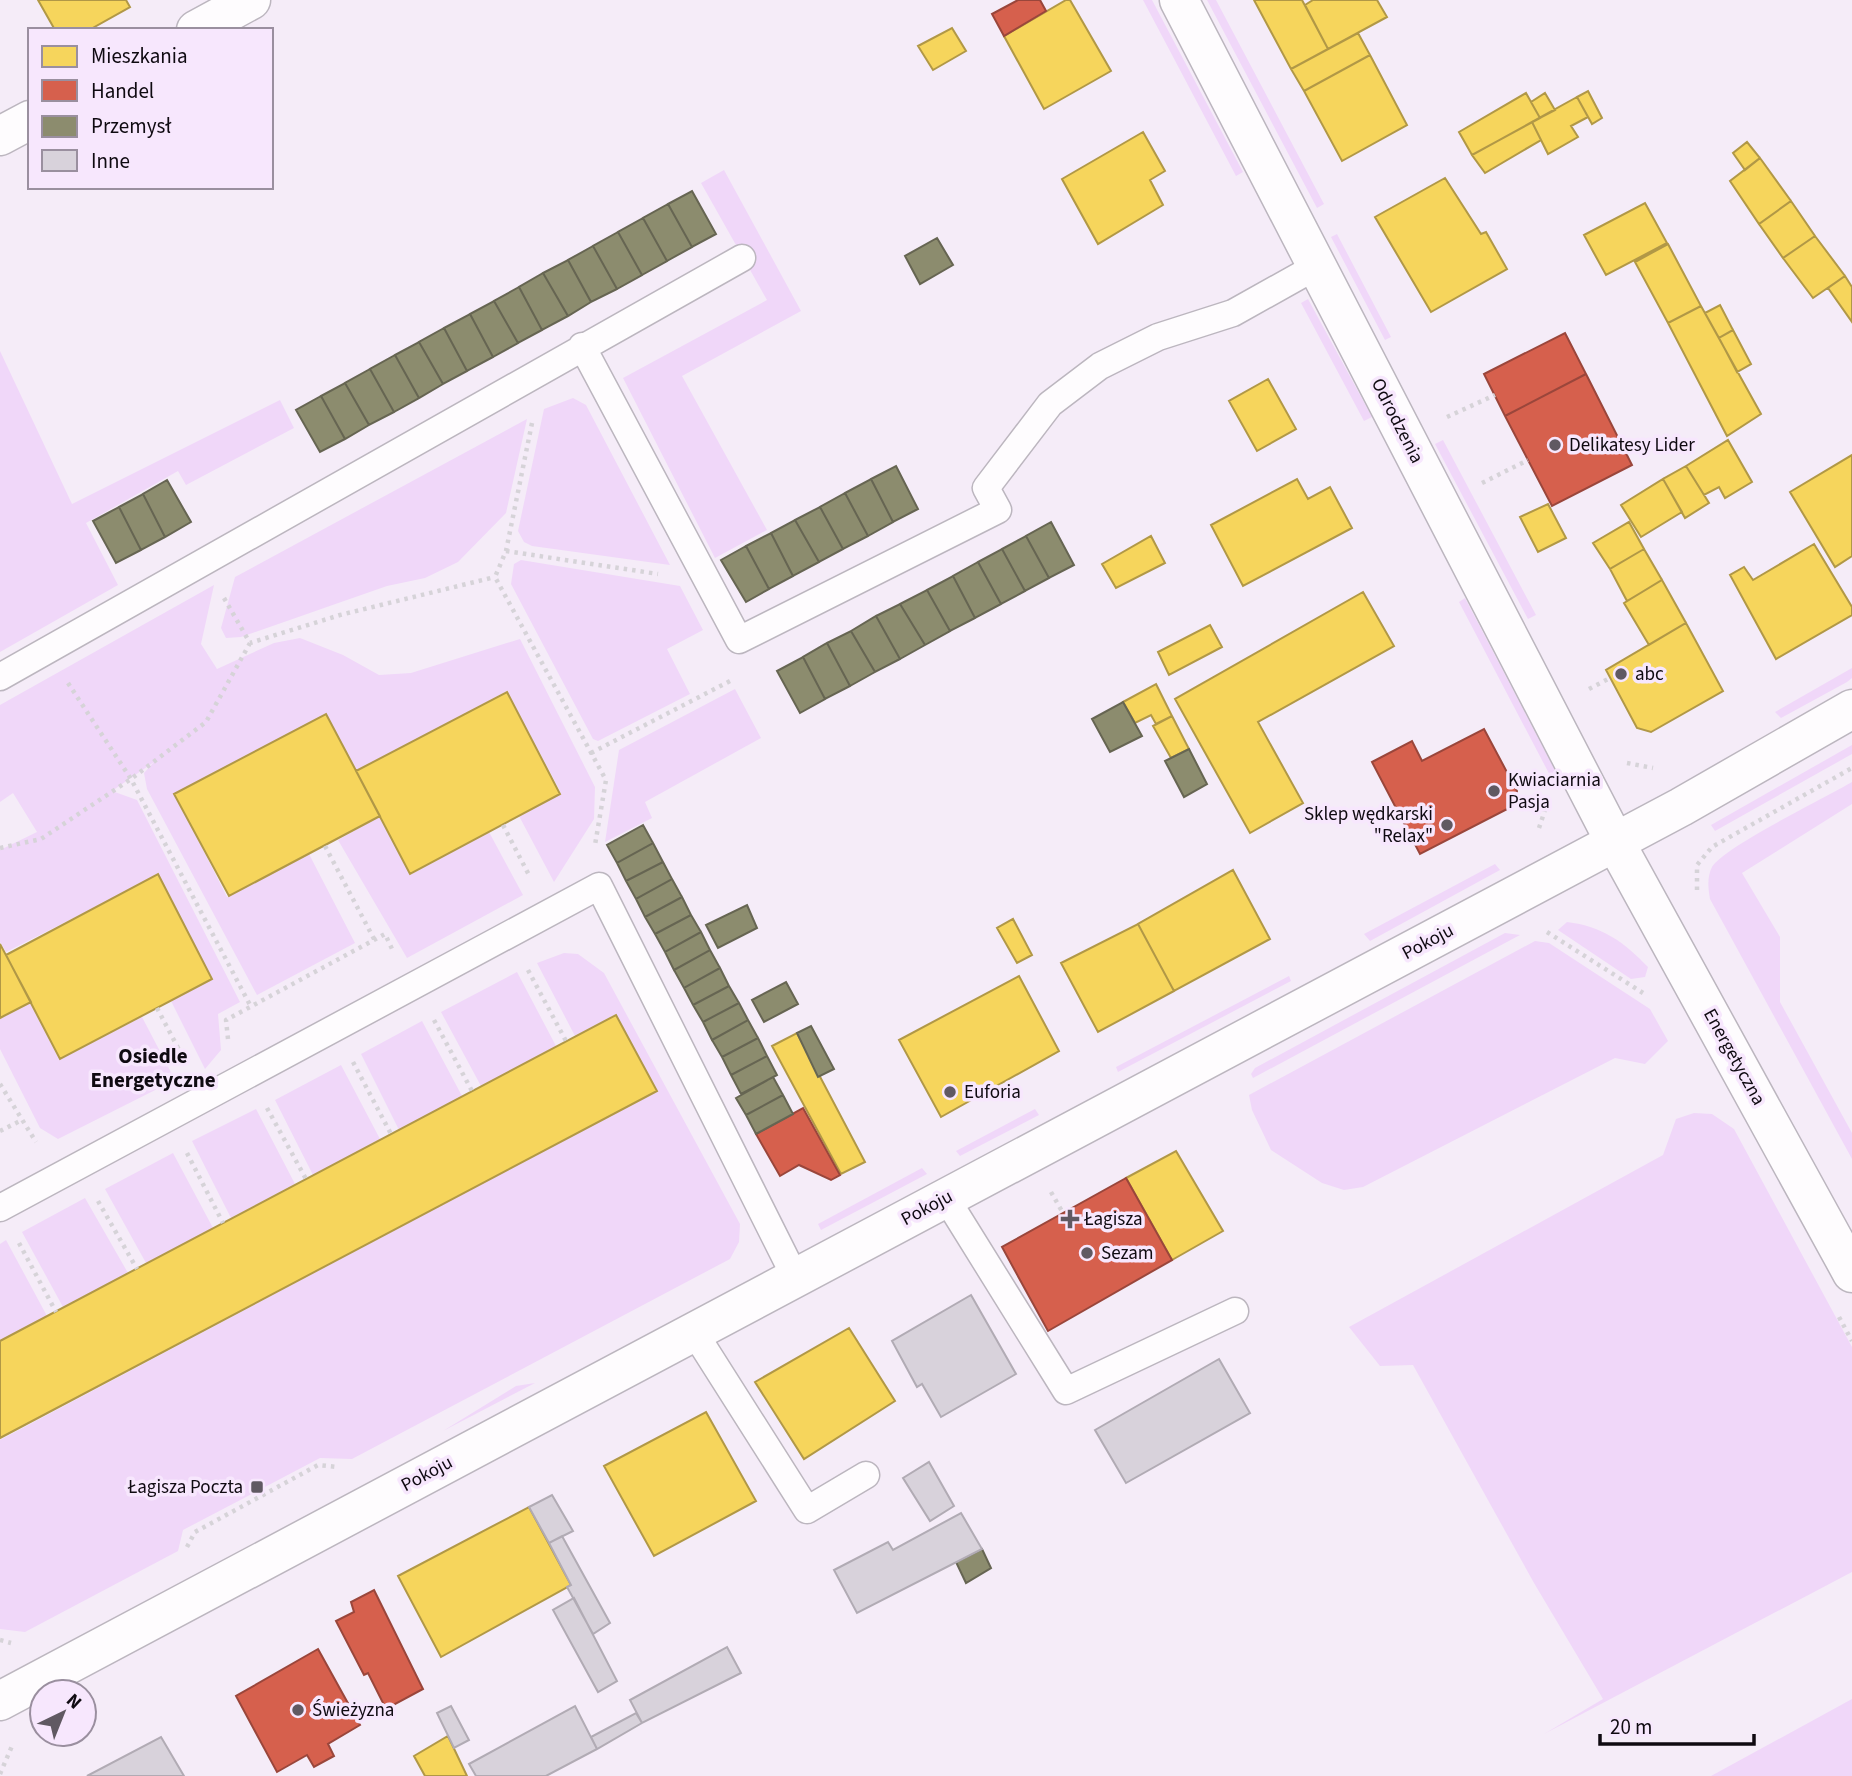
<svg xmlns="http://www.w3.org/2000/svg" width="1852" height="1776" font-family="'Source Sans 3',sans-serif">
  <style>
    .green { fill: #f0d7f9 }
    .homes { fill: #f6d55c; stroke: #b19846; stroke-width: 2 }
    .shops { fill: #d6604d; stroke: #9a463b; stroke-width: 2 }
    .industry { fill: #8c8c6e; stroke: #666552; stroke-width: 2 }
    .building { fill: #d8d2db; stroke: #b1abb4; stroke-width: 2 }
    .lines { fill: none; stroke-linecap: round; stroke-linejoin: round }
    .service-casing { stroke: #bcb6bf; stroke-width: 29 }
    .minor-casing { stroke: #bcb6bf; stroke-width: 41 }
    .tertiary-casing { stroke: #bcb6bf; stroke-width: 41 }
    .path { stroke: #d6d3d8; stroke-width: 4.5; stroke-dasharray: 3.5 5; stroke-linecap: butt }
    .service { stroke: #fefcfe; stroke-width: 26 }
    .minor { stroke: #fefcfe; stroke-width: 38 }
    .tertiary { stroke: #fefcfe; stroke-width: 38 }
    .poi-dot { fill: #605962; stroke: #f7e7fd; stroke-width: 2.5 }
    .labels { text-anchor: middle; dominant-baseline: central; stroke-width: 7; stroke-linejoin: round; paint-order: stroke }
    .street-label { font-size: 19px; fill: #0f0a11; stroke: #f7e7fd }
    .poi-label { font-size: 19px; fill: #0f0a11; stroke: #f7e7fd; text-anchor: start }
    .neighbourhood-label { font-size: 21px; font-weight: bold; fill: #0f0a11; stroke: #f7e7fd }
  </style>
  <rect width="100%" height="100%" fill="#f5ecf8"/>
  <path class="green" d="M1143 0H1152L1243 172 1236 176Z
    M1207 0H1216L1324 204 1317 208Z
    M724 170 801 311 682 376 767 530 715 558 623 378 767 300 701 183Z
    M1337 234 1391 337 1385 340 1331 237Z
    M1308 299 1372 417 1364 421 1301 303Z
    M0 351 72 504 280 400 294 428 186 485 178 471 86 523 118 585 0 652Z
    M573 398 586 405 670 565 532 546 524 542 518 531 544 409Z
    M527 419 506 513 458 562 425 578 387 586 241 637 226 638 221 628 235 577Z
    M1443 440 1536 615 1528 619 1435 444Z
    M521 560 680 586 703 630 667 649 690 694 598 741 593 739 511 584 514 564Z
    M214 585 201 644 217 669 274 643 300 638 343 655 379 675 411 673 520 639 595 787 594 819 554 882 519 816 561 793 507 691 357 771 326 715 175 794 227 897 309 854 355 943 257 995 147 789 144 773 154 762 112 791 137 800 240 1002 218 1014 221 1050 205 1069 171 1001 212 979 159 875 6 952 0 942V850L37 832 13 793 0 802V705Z
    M1465 598 1560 780 1554 783 1459 602Z
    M1852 668V678L1847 682 1781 718 1775 712Z
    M735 689 761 738 645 802 652 818 605 842 619 750Z
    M1852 745V754L1715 831 1711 825Z
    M1852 782V804L1742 873 1780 937V1002L1852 1133V1159L1710 899C1708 888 1707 877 1712 867 1724 847 1825 798 1852 782Z
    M380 816 410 875 489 832 523 895 407 958 338 840Z
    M1495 864 1500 870 1370 941 1364 934Z
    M1567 922C1602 926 1624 942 1648 967L1645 977 1631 979 1558 930Z
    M1505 933 1520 935 1253 1078 1251 1074 1255 1068Z
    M1535 941 1549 943 1650 1009 1668 1041 1645 1064 1615 1058 1363 1187 1344 1190 1322 1183 1271 1150 1252 1110 1249 1095Z
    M564 953 578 954 604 973 740 1224 739 1242 730 1259 352 1459 320 1458 183 1530 178 1551 25 1632 0 1629V1440L657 1091 616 1014 575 1036 537 963Z
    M517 972 556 1046 481 1086 441 1012Z
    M1289 976 1291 981 1118 1072 1116 1067Z
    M30 1002 60 1059 142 1017 175 1080 58 1139 40 1128 0 1049V1019Z
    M422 1021 462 1096 399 1130 361 1054Z
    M341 1065 380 1139 313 1175 275 1100Z
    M256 1109 295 1184 231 1218 192 1141Z
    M1035 1109 1039 1115 960 1156 956 1151Z
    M1694 1113 1712 1114 1734 1129 1852 1347V1572L1544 1734 1603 1699 1534 1583 1413 1365 1380 1366 1349 1327 1663 1155 1676 1119Z
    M173 1153 213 1228 146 1263 105 1189Z
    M922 1168 927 1174 821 1230 818 1224Z
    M85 1198 128 1273 63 1307 22 1232Z
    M6 1240 47 1316 0 1341V1244Z
    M535 1383 443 1431 516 1386Z
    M1852 1699V1776H1711Z"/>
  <path class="homes" d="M38 0H126L130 7 89 30H55Z
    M1066 0H1070L1111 71 1044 109 1004 36Z
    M1254 0H1302L1328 49 1291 69Z
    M1313 0H1377L1387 17 1328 49 1305 5Z
    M952 28 966 51 933 70 918 46Z
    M1358 33 1370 55 1304 91 1291 69Z
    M1370 55 1407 125 1342 161 1304 91Z
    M1588 91 1602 118 1592 124 1577 97Z
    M1526 93 1540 118 1472 155 1459 132Z
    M1545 93 1555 110 1540 118 1531 102Z
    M1577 97 1588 117 1571 126 1578 137 1548 154 1532 122Z
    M1532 122 1541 140 1485 173 1472 155Z
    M1143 132 1165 171 1150 180 1163 205 1098 244 1062 179Z
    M1747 142 1760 158 1745 170 1733 153Z
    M1760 158 1791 201 1759 224 1730 181Z
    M1445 178 1481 234 1486 232 1507 269 1431 312 1375 217Z
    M1791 201 1815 236 1783 258 1759 224Z
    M1645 203 1667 243 1606 275 1584 235Z
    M1815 236 1845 276 1813 298 1783 258Z
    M1668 244 1701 306 1668 323 1635 262Z
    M1845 276 1852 287V322L1828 288Z
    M1720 305 1733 330 1719 338 1705 313Z
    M1701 306 1761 414 1727 436 1668 323Z
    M1733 330 1751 364 1737 372 1719 338Z
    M1268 379 1296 429 1257 451 1229 401Z
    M1728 440 1752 482 1725 498 1719 487 1704 495 1686 466Z
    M1852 455V556L1835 567 1790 492Z
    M1686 466 1709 503 1685 518 1663 479Z
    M1297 479 1308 499 1330 487 1352 528 1243 586 1211 525Z
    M1663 479 1682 512 1641 537 1621 505Z
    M1548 504 1566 538 1538 552 1520 517Z
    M1629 522 1644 549 1610 569 1593 543Z
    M1151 536 1165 563 1116 588 1102 564Z
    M1814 544 1852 607V615L1776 659 1730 575 1744 567 1753 580Z
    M1644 549 1662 580 1627 601 1610 569Z
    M1662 580 1686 623 1649 645 1624 603Z
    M1363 592 1394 646 1258 722 1303 803 1250 833 1175 699Z
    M1686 623 1723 691 1651 732 1637 728 1606 670Z
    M1210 625 1222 647 1169 675 1158 652Z
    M1156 684 1172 716 1156 724 1151 715 1135 723 1123 702Z
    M507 692 560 794 410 874 356 771Z
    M326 714 380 816 229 896 174 794Z
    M1172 716 1189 749 1171 758 1153 726Z
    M1233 870 1270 939 1174 991 1138 924Z
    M158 874 212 979 60 1059 6 955Z
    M1013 919 1032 955 1017 963 997 928Z
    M1138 924 1174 991 1098 1032 1061 963Z
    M0 944 31 1002 0 1018Z
    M1019 976 1059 1051 941 1117 899 1040Z
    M616 1015 657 1091 0 1438V1341Z
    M797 1033 865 1162 841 1174 772 1046Z
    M1176 1151 1223 1231 1172 1260 1126 1178Z
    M849 1328 895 1401 804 1459 755 1382Z
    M706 1412 756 1501 654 1556 604 1466Z
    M529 1507 571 1585 441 1657 398 1576Z
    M448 1736 467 1776H425L414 1756Z"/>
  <path class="shops" d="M1018 0H1040L1046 11 1004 36 992 14Z
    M1565 333 1586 374 1505 416 1484 374Z
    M1586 374 1632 465 1552 506 1505 416Z
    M1484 729 1517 791 1513 806 1420 854 1372 762 1412 741 1422 761Z
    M803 1108 840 1175 831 1180 799 1165 780 1176 756 1134Z
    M1126 1178 1172 1260 1048 1331 1002 1247Z
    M374 1590 423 1689 386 1709 368 1673 364 1675 336 1621 354 1612 351 1602Z
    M318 1649 360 1725 328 1744 334 1756 314 1767 307 1755 277 1772 236 1696Z"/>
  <path class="industry" d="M692 191 716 234 692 247 668 204Z
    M668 204 692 247 667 261 643 218Z
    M643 218 667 261 642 275 618 232Z
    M618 232 642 275 617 289 593 246Z
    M937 238 953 265 920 284 905 256Z
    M593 246 617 289 591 302 568 260Z
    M568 260 591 302 568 316 543 273Z
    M543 273 568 316 542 330 519 287Z
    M519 287 542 330 518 343 494 301Z
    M494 301 518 343 493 357 470 314Z
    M470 314 493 357 467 371 444 328Z
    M444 328 467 371 443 384 419 342Z
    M419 342 443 384 419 398 395 355Z
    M395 355 419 398 394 412 370 369Z
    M370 369 394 412 369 425 345 383Z
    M345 383 369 425 345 439 321 396Z
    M321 396 345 439 320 452 296 410Z
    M896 466 918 509 893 522 871 479Z
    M871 479 893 522 868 536 845 493Z
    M167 480 191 522 165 537 143 494Z
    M845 493 868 536 843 549 820 507Z
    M143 494 165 537 141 550 119 507Z
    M119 507 141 550 116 563 93 521Z
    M820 507 843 549 819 562 795 520Z
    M795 520 819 562 793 576 771 533Z
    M1051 522 1074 565 1049 578 1026 536Z
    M771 533 793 576 769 589 746 546Z
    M1026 536 1049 578 1025 591 1002 549Z
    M746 546 769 589 746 602 721 560Z
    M1002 549 1025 591 1001 604 978 562Z
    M978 562 1001 604 975 618 953 576Z
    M953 576 975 618 950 631 927 590Z
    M927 590 950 631 925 645 900 604Z
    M900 604 925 645 900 659 876 616Z
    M876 616 900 659 875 672 851 631Z
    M851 631 875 672 850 686 827 643Z
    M827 643 850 686 825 699 803 657Z
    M803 657 825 699 800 713 777 671Z
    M1123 702 1142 736 1110 752 1092 719Z
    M1189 749 1207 784 1184 797 1165 761Z
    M643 825 653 843 617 863 607 845Z
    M653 843 663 862 626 881 617 863Z
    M663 862 672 879 636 899 626 881Z
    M672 879 682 897 645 917 636 899Z
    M682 897 691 915 655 934 645 917Z
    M747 905 757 928 718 948 706 925Z
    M691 915 701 932 665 952 655 934Z
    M701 932 710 950 674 970 665 952Z
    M710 950 720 968 684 988 674 970Z
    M720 968 729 986 693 1005 684 988Z
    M786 982 798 1004 764 1022 752 1000Z
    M729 986 739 1003 703 1022 693 1005Z
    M739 1003 748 1020 712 1040 703 1022Z
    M748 1020 758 1038 722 1057 712 1040Z
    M811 1026 834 1069 818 1077 797 1033Z
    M758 1038 767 1056 731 1075 722 1057Z
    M767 1056 777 1075 741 1094 731 1075Z
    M773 1077 783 1095 746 1115 736 1098Z
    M783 1095 793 1114 756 1134 746 1115Z
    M982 1549 991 1568 966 1583 956 1562Z"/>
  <path class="building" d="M971 1295 1016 1374 941 1417 922 1384 917 1387 892 1341Z
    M1219 1359 1250 1413 1126 1483 1095 1430Z
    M929 1462 954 1506 930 1521 903 1478Z
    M552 1495 573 1531 549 1543 529 1507Z
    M961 1513 982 1549 857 1613 834 1570 888 1542 893 1550Z
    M562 1536 610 1623 593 1634 567 1587 571 1585 549 1543Z
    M574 1598 617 1681 598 1692 553 1610Z
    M727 1647 741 1673 642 1723 630 1700Z
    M451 1706 469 1740 454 1748 437 1713Z
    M575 1706 597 1749 546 1776H476L469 1764Z
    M636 1713 642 1723 597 1749 591 1737Z
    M161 1737 184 1776H87Z"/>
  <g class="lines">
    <g class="service-casing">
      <path id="service" d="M582 346 739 640 998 510 986 488 1050 404 1100 366 1158 337 1233 313 1317 266
        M0 677 742 258
        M946 1198 1066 1391 1235 1311
        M0 1208 599 886 795 1277
        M694 1332 807 1510 866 1475"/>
    </g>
    <g class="minor-casing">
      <path id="minor" d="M1179 0 1615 842 1852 1273
        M196 30 251 0
        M0 136 30 120"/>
    </g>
    <g class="tertiary-casing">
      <path id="tertiary" d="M0 1701 1681 807 1852 709"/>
    </g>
    <path class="path" d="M1447 417 1495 395
      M532 423 506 551 495 577 606 780 595 845
      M1482 483 1528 460
      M506 551 658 574
      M224 598 250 643 340 615 495 577
      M68 683 131 779 250 1005
      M1589 689 1610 678
      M591 753 730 681
      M1627 763 1653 768
      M1515 799 1544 813
      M503 825 530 877
      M1539 828 1545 810
      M325 846 374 939
      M0 848 41 839 131 779 206 722 250 643
      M1697 890V865L1712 847 1852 768
      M1547 932 1643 993
      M528 970 566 1041
      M157 1008 186 1063
      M434 1020 472 1091
      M228 1039 226 1020 385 934 393 951
      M353 1062 391 1134
      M0 1084 36 1142
      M267 1108 306 1179
      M0 1131 20 1121
      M187 1153 223 1223
      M1051 1192 1063 1213
      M98 1201 137 1269
      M19 1243 56 1312
      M1839 1317 1852 1341
      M187 1547 195 1532 318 1465 337 1467
      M0 1640 11 1643
      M0 1774 12 1746"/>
    <use href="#service" class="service"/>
    <use href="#minor" class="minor"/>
    <use href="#tertiary" class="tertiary"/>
  </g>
  <g class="poi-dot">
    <circle cx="1555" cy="445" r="7"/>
    <circle cx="1621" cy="674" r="7"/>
    <circle cx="1494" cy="791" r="7"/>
    <circle cx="1447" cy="825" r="7"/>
    <circle cx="950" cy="1092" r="7"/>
    <path d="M1066.5 1208.5h7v7h7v7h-7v7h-7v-7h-7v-7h7z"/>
    <circle cx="1087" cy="1253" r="7"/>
    <rect x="250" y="1480" width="14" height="14" rx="3.5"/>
    <circle cx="298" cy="1710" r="7"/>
  </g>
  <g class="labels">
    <g class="street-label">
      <text transform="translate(1397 421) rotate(63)">Odrodzenia</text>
      <text transform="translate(1428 942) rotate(-28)">Pokoju</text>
      <text transform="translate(1734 1057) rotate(61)">Energetyczna</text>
      <text transform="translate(927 1208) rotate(-28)">Pokoju</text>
      <text transform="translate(427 1474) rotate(-28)">Pokoju</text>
    </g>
    <g class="poi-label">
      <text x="1569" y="445">Delikatesy Lider</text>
      <text x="1635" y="674">abc</text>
      <text x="1508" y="780">Kwiaciarnia<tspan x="1508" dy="22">Pasja</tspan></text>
      <text x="1433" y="814" text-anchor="end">Sklep wędkarski<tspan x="1433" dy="22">"Relax"</tspan></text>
      <text x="964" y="1092">Euforia</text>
      <text x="1084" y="1219">Łagisza</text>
      <text x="1101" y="1253">Sezam</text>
      <text x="243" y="1487" text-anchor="end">Łagisza Poczta</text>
      <text x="312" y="1710">Świeżyzna</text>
    </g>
    <g class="neighbourhood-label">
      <text x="153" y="1056">Osiedle<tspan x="153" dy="24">Energetyczne</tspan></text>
    </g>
  </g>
  <rect x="28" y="28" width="245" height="161" fill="#f7e7fd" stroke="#9a8f9f" stroke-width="2"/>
  <rect x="42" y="46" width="35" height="21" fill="#f6d55c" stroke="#9a8f9f" stroke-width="2"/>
  <text x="91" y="63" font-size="21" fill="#0f0a11">Mieszkania</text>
  <rect x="42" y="80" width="35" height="21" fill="#d6604d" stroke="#9a8f9f" stroke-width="2"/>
  <text x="91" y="98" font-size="21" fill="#0f0a11">Handel</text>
  <rect x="42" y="116" width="35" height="21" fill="#8c8c6e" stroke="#9a8f9f" stroke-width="2"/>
  <text x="91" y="133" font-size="21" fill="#0f0a11">Przemysł</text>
  <rect x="42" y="150" width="35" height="21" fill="#d8d2db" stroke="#9a8f9f" stroke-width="2"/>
  <text x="91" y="168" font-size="21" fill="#0f0a11">Inne</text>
  <g transform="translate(63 1713) rotate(43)"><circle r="33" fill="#f7e7fd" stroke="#9a8f9f" stroke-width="2"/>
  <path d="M0-5L12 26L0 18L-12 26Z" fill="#605962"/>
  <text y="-10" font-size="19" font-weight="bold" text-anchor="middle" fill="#0f0a11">N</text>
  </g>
  <path d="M1600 1734v10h154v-10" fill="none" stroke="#0f0a11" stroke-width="3.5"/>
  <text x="1610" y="1734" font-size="21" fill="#0f0a11" stroke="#f7e7fd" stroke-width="5" paint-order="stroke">20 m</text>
</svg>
